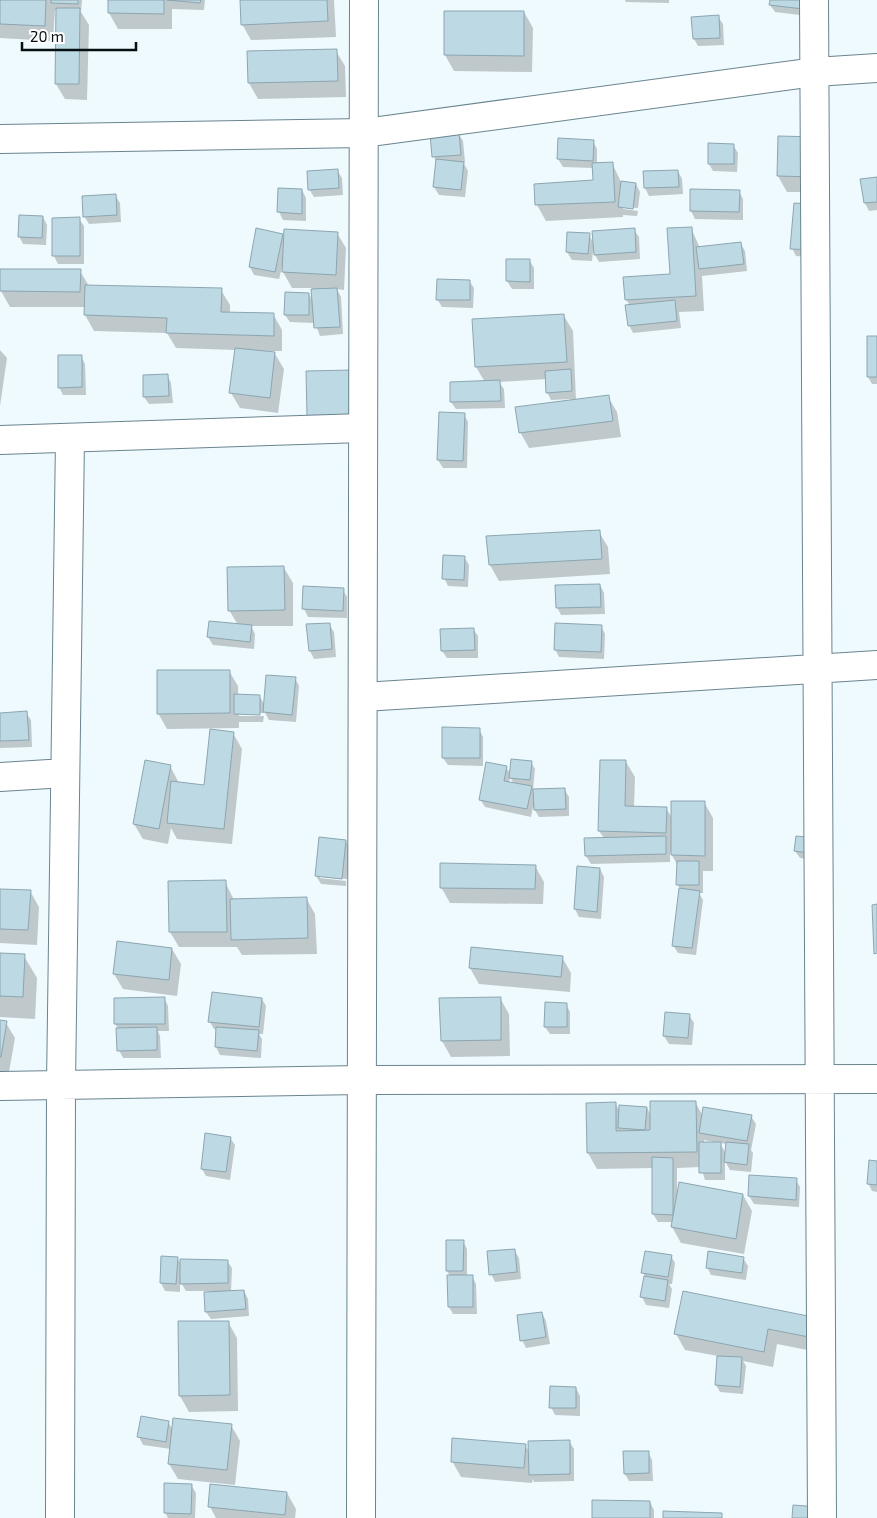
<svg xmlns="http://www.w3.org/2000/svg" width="877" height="1518" font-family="'Exo 2',sans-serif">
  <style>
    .shadow { fill: #0003; fill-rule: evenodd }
    .building { fill: #bdd9e3; stroke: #8ca6b1 }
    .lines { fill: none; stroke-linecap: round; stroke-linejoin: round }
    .minor-casing { stroke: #6a848e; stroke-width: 30 }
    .tertiary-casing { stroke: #6a848e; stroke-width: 30 }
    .minor { stroke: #fff; stroke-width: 28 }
    .tertiary { stroke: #fff; stroke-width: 28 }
  </style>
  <rect width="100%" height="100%" fill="#effafe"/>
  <path class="shadow" d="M0 0H82L81 12 89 25 87 100 65 99 56 84 58 10H55L53 41 0 38Z
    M109 0H205L204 10 172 9V29H118L109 13Z
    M241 0H334L336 37 251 40 242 24Z
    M625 0H669V3L626 2Z
    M771 0H819L816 17 775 12 770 5Z
    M524 12 533 28 532 72 454 71 445 55Z
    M718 17 723 24 724 45 698 46 694 39Z
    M336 51 345 66 346 97 258 99 249 83Z
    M458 133 463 141 465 162H463L468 171 465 197 439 195 434 187 437 163 434 157Z
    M779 137 827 192H787L778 176Z
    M593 141 597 149V164L612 163 621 182 636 184 640 192 638 208 623 207V209L638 211 637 216 623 215V217L546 221 537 205 535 185 595 182 594 168 563 167 558 159Z
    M733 145 738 153 737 172 713 171 709 164Z
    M337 170 342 178 343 195 314 197 309 189Z
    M678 171 682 179 683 194 649 196 645 188Z
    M877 178V210L869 211 865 203 862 180Z
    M302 190 306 198V221L283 220 279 212Z
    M739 191 743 199V220L695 219 691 211Z
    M115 195 120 203 121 222 89 224 84 216Z
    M795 204 822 258 796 256 792 248Z
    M43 217 47 225 46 245 23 244 19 236Z
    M79 219 84 226V264H58L54 256Z
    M691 228 700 248 740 243 745 251 747 271 702 276 704 311 679 312 681 328 633 333 629 325 630 306 626 299 671 275Z
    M634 230 639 237 640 259 599 262 593 251 592 261 572 260 567 252 568 233 589 235 594 244Z
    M337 233 346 248 344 290 337 289 341 297 343 334 320 336 315 323 290 322 285 315 309 294 313 302 312 288H292L283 272V264L279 279 254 275 250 267 282 235 284 239Z
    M507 260H529L534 268V289H512L507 281Z
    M80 271 89 286 221 290 230 305V314H273L282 330V351H266V353L275 354 284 369 278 413 240 408 231 393 236 350 176 348 167 333 94 331 85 315V307H10L1 291Z
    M469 281 474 288 473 308 442 307 437 299Z
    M564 316 573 331 576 400 608 397 617 412 621 437 529 448 520 432 571 401V399L551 400 547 392 546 379 499 382 504 389 505 408 456 409 451 402 485 382 476 367 473 321Z
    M877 338V384H872L868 377Z
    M0 350 7 358 0 406Z
    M81 356 85 364 86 395H63L59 387Z
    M167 375 171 383 173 403 149 404 144 397Z
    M440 413 464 414 468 422 467 468H443L438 460Z
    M599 532 608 547 610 574 499 581 490 565 488 538Z
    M464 557 469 565 468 587 448 586 444 578Z
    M284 568 293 583V626H251L255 634 254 649 213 645 208 637 238 625 229 610Z
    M600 585 604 593 605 614 561 615 557 607Z
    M343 590 347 597V618L308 617 304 609Z
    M329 624 334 632 336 657 314 659 310 651 307 625Z
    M601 626 605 634 604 659 559 657 555 649Z
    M473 629 478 636V658H447L442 651Z
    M229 671 238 686V696H259L265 705 295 678 299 686 296 722 269 720 264 711V713H239V716H264L263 722H239V728L167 729 158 713Z
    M26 713 31 720 32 747 0 748V714Z
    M479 729 483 737V766L448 765 443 758Z
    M233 733 242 749 232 844 177 839 171 828 168 844 143 839 134 824 170 766 179 783 205 786Z
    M531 762 535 769 533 790 564 789 569 797V816L539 817 533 807 531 817 485 807 480 799 506 767 511 775ZM510 777 514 784 509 783Z
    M626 762 635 777 634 807 666 808 672 818 704 802 713 818V871H703V893H699L703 900 696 955 678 953 673 945 680 889 678 885V866L670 852V862L591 864 586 856V839L604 838 599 831Z
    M797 837 828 862 800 858 795 851Z
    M346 841 350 849 347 879 320 876V878L346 881V886L321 884 316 876Z
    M535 866 544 882 543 904 450 903 441 887Z
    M578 867 600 869 604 877 601 919 579 917 575 909Z
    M225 882 234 900 306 898 315 914 317 954 242 955 237 947H179L170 932Z
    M0 890 30 891 39 907 37 945 0 943Z
    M172 949 181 964 177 996 123 989 114 974Z
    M0 954 24 956 37 978 35 1019 0 1017Z
    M562 957 571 973 570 992 479 984 470 968Z
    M164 998 168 1006 169 1031H158L160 1036 161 1058H123L119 1050 118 1028 115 1024Z
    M500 998 509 1014 510 1056 451 1057 442 1041Z
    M262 999 266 1006 263 1034H259L262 1039 261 1058 220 1055 216 1047 217 1030 214 1029 210 1022Z
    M566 1004 570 1012V1034H550L545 1027Z
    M689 1015 694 1023 692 1045 669 1044 664 1036Z
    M0 1022 6 1023 15 1038 9 1072 0 1071Z
    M695 1102 703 1116H751L756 1124 751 1150 753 1153 751 1172 730 1170 725 1161V1180H705L701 1167 677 1168V1194L743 1195 752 1211 744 1254 681 1243 672 1227 673 1222H658L653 1214V1168L597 1169 588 1153 587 1104 615 1103 620 1112 647 1108 651 1116ZM704 1140 714 1142V1143H704ZM720 1143 727 1144 726 1154Z
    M230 1138 235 1145 230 1180 206 1176 202 1169Z
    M877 1163V1192L872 1191 868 1183Z
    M796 1180 800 1187 799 1207 754 1204 749 1196Z
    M463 1241 467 1249V1276H472L476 1284 477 1314H453L449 1307 450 1276 447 1271Z
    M514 1250 519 1258 521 1279 495 1282 491 1274Z
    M671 1256 675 1263 672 1284H669L672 1289 669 1308 646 1305 642 1297 645 1277 643 1273Z
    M177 1258 182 1266 227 1261 232 1268 231 1292 244 1291 248 1299 249 1316 211 1319 206 1312 212 1291H186L180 1281V1292L165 1291 161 1283Z
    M743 1258 748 1266 746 1280 711 1275 707 1267Z
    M542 1313 546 1321 550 1344 526 1348 522 1340Z
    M822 1320 828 1354 777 1344 773 1367 743 1361 746 1366 743 1394 720 1392 716 1385 718 1356 685 1350 676 1334Z
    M179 1322H228L237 1338 238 1411 189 1412 180 1396Z
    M576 1388 580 1396V1416L555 1415 551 1407Z
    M168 1422 173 1430 231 1425 240 1441 235 1485 178 1479 169 1464 171 1449 143 1445 139 1437Z
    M569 1441 574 1449V1481L534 1482 533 1479 532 1483 461 1477 452 1461 525 1445 530 1453Z
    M648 1452 652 1460 653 1481H629L625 1474Z
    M191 1485 196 1493 195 1518H168L165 1512Z
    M287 1493 296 1509 295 1518H216L210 1507Z
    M650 1502 654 1510V1518H593Z"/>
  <path class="building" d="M0 0H46L45 26 0 24Z
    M51 0H78V4L51 3Z
    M108 0H164V14L108 13Z
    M167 0H201L200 3Z
    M240 0H327L328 21 241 25Z
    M770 0H814L812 10 769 5Z
    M56 8H80L79 84H55Z
    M444 11H524V56L444 55Z
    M719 15 720 38 693 39 691 17Z
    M337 49 338 81 248 83 247 51Z
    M459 132 461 155 432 157 430 134Z
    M778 136 819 137 818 177 777 176Z
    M558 138 594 140 593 161 557 159Z
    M708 143 734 144V164H708Z
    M436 159 464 162 461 190 433 187Z
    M613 162 615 202 535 205 534 184 593 180 592 163Z
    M338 169 339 188 308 190 307 171Z
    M678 170 679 187 644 188 643 171Z
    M877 177V202L864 203 860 179Z
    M621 181 636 183 633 209 618 207Z
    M278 188 302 189V214L277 212Z
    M690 189 740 190 739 212 690 211Z
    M116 194 117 215 83 217 82 196Z
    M794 203 822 205 818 250 790 249Z
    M19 215 43 216 42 238 18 237Z
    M80 217V256H52V218Z
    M692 227 696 296 625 300 623 277 670 274 667 228Z
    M256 228 283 234 275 272 249 267Z
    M635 228 636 252 594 255 592 231Z
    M284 229 338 232 336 275 282 272Z
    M567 232 590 233 588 254 566 252Z
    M741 242 744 264 699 269 696 247Z
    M506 259H530V282L506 281Z
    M0 269H81L80 292 0 291Z
    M437 279 470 280V300H436Z
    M85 285 222 288 221 312 274 313V336L166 333 167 318 84 315Z
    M337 288 340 327 314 328 311 289Z
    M285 292 309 293V315H284Z
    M675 300 677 321 628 326 625 305Z
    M564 314 567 362 475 367 472 319Z
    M867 336H877V377H867Z
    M235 348 275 352 270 398 229 393Z
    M58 355H82V387L58 388Z
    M571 369 572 391 546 393 545 371Z
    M352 370 353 416H307L306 371Z
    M168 374 169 396 143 397V375Z
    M500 380 501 401 450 402V382Z
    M609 395 613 421 519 433 515 407Z
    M439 412 465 413 463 461 437 460Z
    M600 530 602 559 489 565 486 536Z
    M443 555 465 556 464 580 442 579Z
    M284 566 285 610 228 611 227 567Z
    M600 584 601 607 556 608 555 585Z
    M303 586 344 588 343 611 302 609Z
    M209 621 252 625 250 642 207 637Z
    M330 623 332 649 309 651 306 624Z
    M555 623 602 625 601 652 554 650Z
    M474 628 475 650 441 651 440 629Z
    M157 670H230V713L157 714Z
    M266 675 296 677 292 715 263 712Z
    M234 694 260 695V715L234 714Z
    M27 711 29 740 0 741V713Z
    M442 727 480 728V758H442Z
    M210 729 234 732 224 829 167 823 171 781 204 785Z
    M511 759 532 761 530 780 509 778Z
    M145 760 171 765 159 829 133 824Z
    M600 760H626L625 806 667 807 666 833 598 831Z
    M486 762 507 766 504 781 532 786 527 809 479 800Z
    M565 788 566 809 534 810 533 789Z
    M671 801H705V856L671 855Z
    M666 836V854L585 856 584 838Z
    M796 836 827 839 824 855 794 851Z
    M319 837 346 840 342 879 315 876Z
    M677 861H699V885H676Z
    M440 863 536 865 535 889 440 888Z
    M577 866 600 868 597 912 574 909Z
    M226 880 227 932H169L168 881Z
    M679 888 700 891 692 948 672 946Z
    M0 889 31 890 28 930 0 929Z
    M307 897 308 938 231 940 230 899Z
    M877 904V953L874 954 872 905Z
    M117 941 172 948 169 980 113 974Z
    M471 947 563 956 561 977 469 968Z
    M0 953 25 954 23 997 0 996Z
    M212 992 262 998 259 1027 208 1022Z
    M165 997V1024H114V998Z
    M501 997V1040L441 1041 439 998Z
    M545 1002 567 1003V1027H544Z
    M665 1012 690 1014 688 1038 663 1036Z
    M0 1020 7 1021 1 1057H0Z
    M157 1027V1050L117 1051 116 1028Z
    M216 1027 259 1030 257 1051 215 1047Z
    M650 1101H696L697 1152 587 1153 586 1103 616 1102V1131L650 1130Z
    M619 1105 647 1107 645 1130 618 1128Z
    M703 1107 752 1115 747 1141 699 1133Z
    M205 1133 231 1137 226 1172 201 1169Z
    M699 1142H721V1173H699Z
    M726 1142 749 1144 747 1165 724 1162Z
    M652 1157 673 1158V1215L652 1214Z
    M869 1160 877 1161V1185L867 1184Z
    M749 1175 797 1178 796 1200 748 1196Z
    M679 1182 743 1194 736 1239 671 1227Z
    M446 1240H464L463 1271H446Z
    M515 1249 517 1272 489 1275 487 1251Z
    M645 1251 672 1255 668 1277 641 1273Z
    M708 1251 744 1257 742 1273 706 1268Z
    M161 1256 178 1257 176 1284 160 1283Z
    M180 1259 228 1260V1283L180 1284Z
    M447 1275H473V1307H448Z
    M644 1276 668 1280 665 1301 640 1297Z
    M244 1290 246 1309 205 1312 204 1292Z
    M683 1291 823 1319 819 1339 768 1329 764 1352 674 1334Z
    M542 1312 546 1337 520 1341 517 1315Z
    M178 1321H229L230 1395 179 1396Z
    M717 1356 742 1357 740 1387 715 1385Z
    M550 1386 576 1387V1408H549Z
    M141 1416 169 1421 166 1442 137 1437Z
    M173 1418 232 1424 227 1470 168 1464Z
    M452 1438 526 1444 524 1468 451 1462Z
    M570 1440V1474L529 1475 528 1441Z
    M623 1451H649V1473L624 1474Z
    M164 1483 192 1484 191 1514 164 1513Z
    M210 1484 287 1492 285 1515 208 1507Z
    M592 1500 650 1501V1518H592Z
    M793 1505 819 1507 818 1518H792Z
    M663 1511 722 1513V1518H663Z"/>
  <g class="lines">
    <g class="minor-casing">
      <path id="minor" d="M814 0 822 1518
        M0 139 364 133 815 72 877 68
        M0 440 363 428
        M363 697 877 665
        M0 777 65 773
        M0 1086 361 1080 877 1079
        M60 1518 61 1085 70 438"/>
    </g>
    <g class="tertiary-casing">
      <path id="tertiary" d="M361 1518 364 0"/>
    </g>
    <use href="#minor" class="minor"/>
    <use href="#tertiary" class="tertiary"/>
  </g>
  <path d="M22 42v8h114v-8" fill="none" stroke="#061013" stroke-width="2.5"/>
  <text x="30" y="42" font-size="15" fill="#061013" stroke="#ffffff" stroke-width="4" paint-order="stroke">20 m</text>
</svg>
